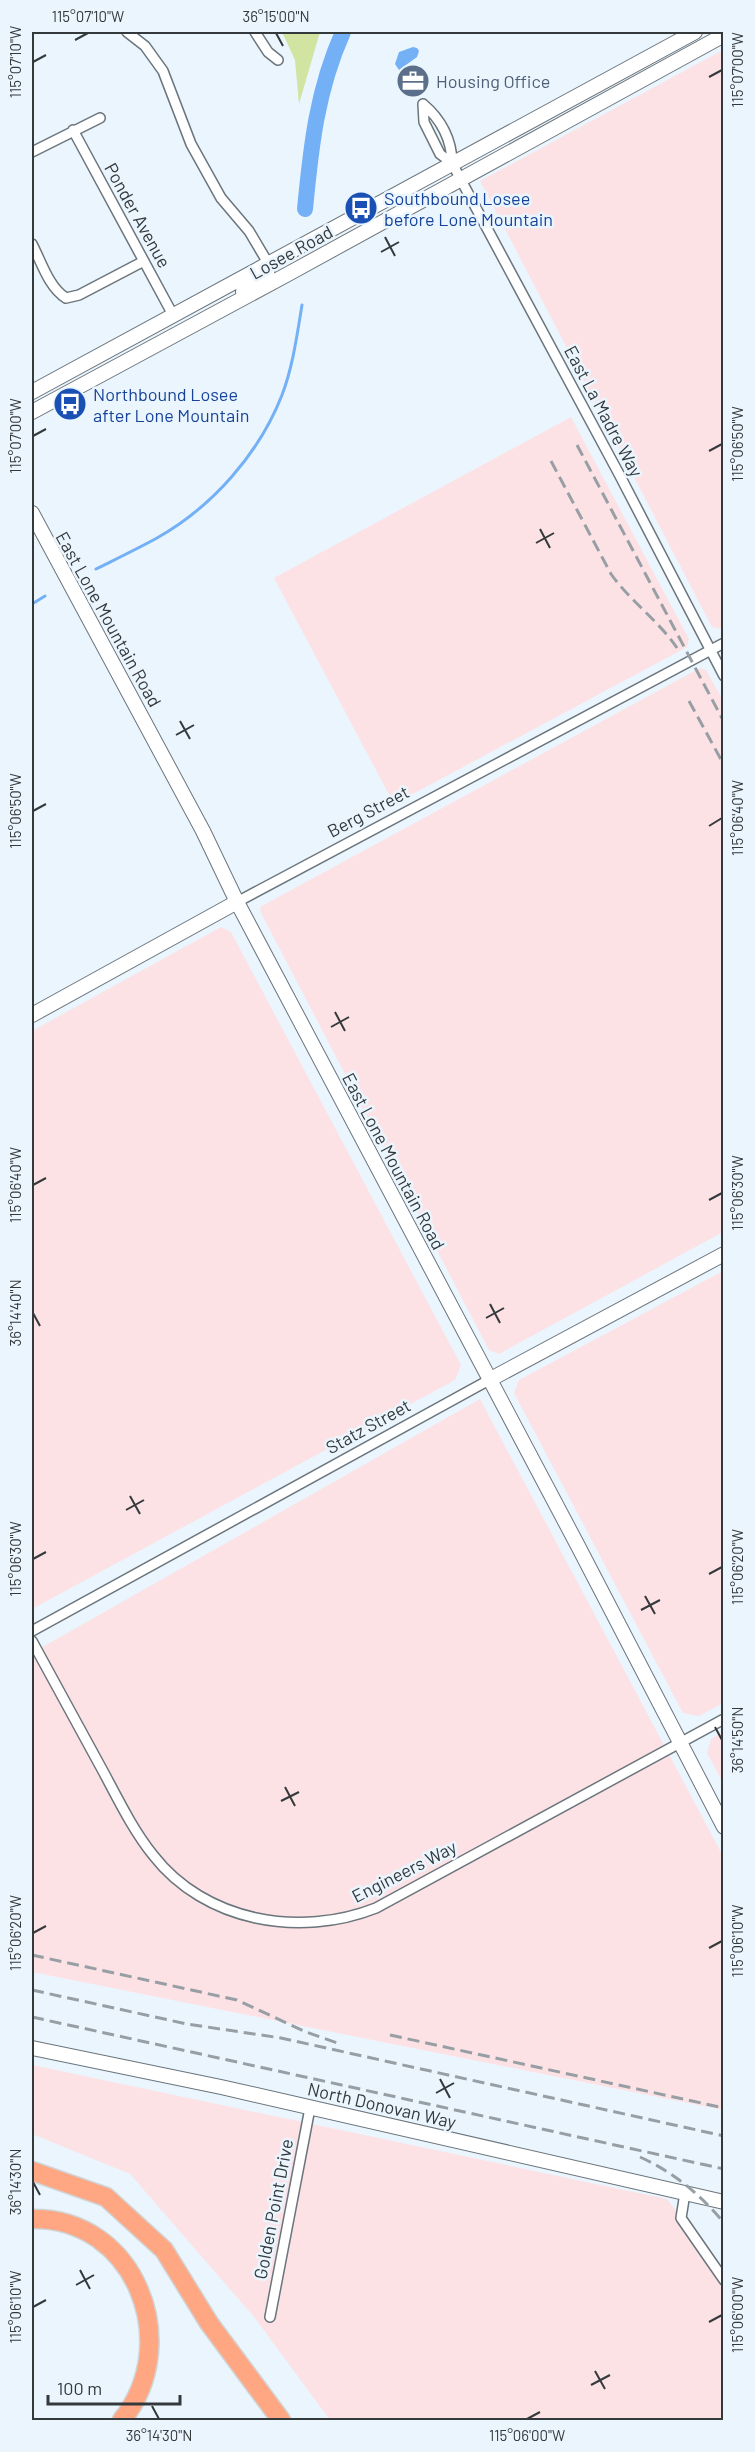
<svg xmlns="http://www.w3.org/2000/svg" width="755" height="2452" font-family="Barlow,sans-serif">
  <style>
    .industrial { fill: #fde2e5 }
    .green { fill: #d2e4a1 }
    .water { fill: #73b0f5 }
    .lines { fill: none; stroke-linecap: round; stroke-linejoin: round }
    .stream { stroke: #73b0f5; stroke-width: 3 }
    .river { stroke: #73b0f5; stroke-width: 16 }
    .street-casing { stroke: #6b757c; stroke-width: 12 }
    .secondary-casing { stroke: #6b757c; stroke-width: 16 }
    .highway-casing { stroke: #d2d3d4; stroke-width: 21 }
    .street { stroke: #fff; stroke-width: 9 }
    .secondary { stroke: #fff; stroke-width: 14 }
    .highway { stroke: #fea782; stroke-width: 18 }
    .rail { stroke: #979fa5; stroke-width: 3; stroke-dasharray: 12 6; stroke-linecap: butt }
    .ticks { fill: none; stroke: #34393c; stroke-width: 2 }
    .labels { text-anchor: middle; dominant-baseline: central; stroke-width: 5; stroke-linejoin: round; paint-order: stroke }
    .service-label { font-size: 18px; fill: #4e5e75; stroke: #eaf5fe; text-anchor: start }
    .transit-label { font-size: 18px; fill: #164399; stroke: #eaf5fe; text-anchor: start }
    .street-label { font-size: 18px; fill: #34393c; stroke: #eaf5fe }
    .neatline { fill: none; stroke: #34393c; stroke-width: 2 }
    .ticks-label { font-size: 15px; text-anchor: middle; fill: #34393c }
  </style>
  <rect width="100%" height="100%" fill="#eaf5fe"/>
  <path class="industrial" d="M723 50V629L712 627 480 181Z
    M571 417 689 639 687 647 394 804 274 578Z
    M700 668 706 670 724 702 723 1232 499 1354 489 1350 261 913 260 907Z
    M221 927 231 932 461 1365 455 1380 32 1609V1031Z
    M723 1271V1703L699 1716 683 1713 514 1393 519 1380Z
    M480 1399 723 1856V2110L32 1972V1653Z
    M723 1732V1783L707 1753 711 1739Z
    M32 2065 667 2199 723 2269V2420H330L254 2317 130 2174 32 2134Z"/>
  <path class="green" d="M287 32H320L299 104 295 60 283 34Z"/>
  <path class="water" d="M413 47 417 48 419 51 417 57 399 70 395 64 399 52Z"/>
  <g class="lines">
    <path class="stream" d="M96 569C116 559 137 549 157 538 212 507 259 454 282 395 293 366 297 335 302 305
      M32 604 45 596"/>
    <path class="river" d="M305 209C311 146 317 90 343 32"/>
    <g class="street-casing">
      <path id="street" d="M127 32 145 46 163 71 191 144 221 198 249 231 268 263
        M255 32 268 52 278 60
        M423 104 424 122 440 154 452 163 461 180 619 474 724 676
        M423 104C441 119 452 140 452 163
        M73 130 173 315
        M32 152 100 118
        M32 244C41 261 49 288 66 298L79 295 144 261
        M237 902 724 643
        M32 1631 489 1380
        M32 1641C56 1685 80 1729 104 1773 119 1801 133 1830 153 1855 205 1922 300 1938 376 1908L724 1719
        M685 2193 681 2218 724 2280
        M270 2317 310 2108"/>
    </g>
    <g class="secondary-casing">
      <path id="secondary" d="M243 292 267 274 268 263
        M32 392 695 32
        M32 412 288 274 724 35
        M32 513 203 831 237 902 578 1546 724 1827
        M32 1015 237 902
        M489 1380 724 1254
        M32 2048 221 2087 724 2202"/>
    </g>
    <g class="highway-casing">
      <path id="highway" d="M32 2171 106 2197 164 2250 209 2323 281 2420
        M32 2219C135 2217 184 2343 122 2420"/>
    </g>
    <use href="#street" class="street"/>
    <use href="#secondary" class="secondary"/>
    <use href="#highway" class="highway"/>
    <path class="rail" d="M577 445 724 722
      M551 461 611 574C630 601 658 620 677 648
      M689 701 724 765
      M32 1955 237 2000 306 2032 340 2044
      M32 1990 187 2024 281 2038 724 2136
      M32 2017 724 2169
      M390 2035 724 2108
      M640 2157C673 2172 700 2194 724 2223"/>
  </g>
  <path class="ticks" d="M276 33 283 46M75 40 88 33M33 62 46 55M709 77 722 70M385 237 395 256M381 252 399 242M33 436 46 429M709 451 722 444M540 529 550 548M536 543 554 533M180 721 190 739M176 735 194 725M33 811 46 804M709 826 722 818M335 1012 345 1031M331 1027 349 1017M33 1185 46 1178M709 1200 722 1193M490 1304 500 1323M33 1313 40 1326M486 1318 504 1308M130 1496 140 1514M126 1510 144 1500M33 1559 46 1552M709 1574 722 1567M645 1596 655 1614M641 1610 660 1600M715 1727 722 1740M285 1787 295 1806M281 1801 299 1792M33 1933 46 1926M709 1948 722 1941M440 2079 450 2098M436 2093 454 2083M33 2182 40 2195M80 2270 90 2289M76 2285 94 2275M33 2307 46 2300M709 2322 722 2315M595 2371 605 2389M591 2385 610 2375M152 2406 159 2419M527 2419 540 2412"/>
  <defs>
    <g id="office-disc" transform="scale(1.725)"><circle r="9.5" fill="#5c6f8a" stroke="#eaf5fe"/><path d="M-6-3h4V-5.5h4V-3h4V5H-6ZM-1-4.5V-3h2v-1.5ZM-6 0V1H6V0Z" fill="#fff"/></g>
    <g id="bus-disc" transform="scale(1.725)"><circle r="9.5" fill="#1a4fb4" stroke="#eaf5fe"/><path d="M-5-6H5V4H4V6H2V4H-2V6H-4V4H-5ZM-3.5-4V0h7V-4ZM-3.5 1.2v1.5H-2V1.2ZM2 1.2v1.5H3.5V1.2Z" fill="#fff"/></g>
  </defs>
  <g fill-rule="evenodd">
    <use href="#office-disc" x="413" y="81"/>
    <use href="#bus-disc" x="361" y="208"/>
    <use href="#bus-disc" x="70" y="404"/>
  </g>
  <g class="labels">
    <g class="service-label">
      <text x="436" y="81">Housing Office</text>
    </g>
    <g class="transit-label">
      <text x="384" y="198">Southbound Losee<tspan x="384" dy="21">before Lone Mountain</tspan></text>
      <text x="93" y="394">Northbound Losee<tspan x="93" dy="21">after Lone Mountain</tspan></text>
    </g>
    <g class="street-label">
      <text transform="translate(138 215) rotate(61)">Ponder Avenue</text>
      <text transform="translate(291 252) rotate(-29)">Losee Road</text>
      <text transform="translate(604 411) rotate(62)">East La Madre Way</text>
      <text transform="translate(109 619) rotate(61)">East Lone Mountain Road</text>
      <text transform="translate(368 811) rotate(-28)">Berg Street</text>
      <text transform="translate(394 1161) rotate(62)">East Lone Mountain Road</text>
      <text transform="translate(368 1426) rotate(-29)">Statz Street</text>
      <text transform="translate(404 1871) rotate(-27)">Engineers Way</text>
      <text transform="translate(382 2105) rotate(13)">North Donovan Way</text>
      <text transform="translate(273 2209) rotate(-79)">Golden Point Drive</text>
    </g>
  </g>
  <rect width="755" height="2452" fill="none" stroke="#eaf5fe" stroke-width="66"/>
  <path d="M48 2395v9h132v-9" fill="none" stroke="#34393c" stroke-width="3"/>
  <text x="57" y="2395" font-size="18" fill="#34393c" stroke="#eaf5fe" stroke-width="4.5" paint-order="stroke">100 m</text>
  <rect x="33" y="33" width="689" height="2386" class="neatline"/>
  <g class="ticks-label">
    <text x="88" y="22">115°07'10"W</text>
    <text x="276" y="22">36°15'00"N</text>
    <text transform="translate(16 62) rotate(-90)" y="5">115°07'10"W</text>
    <text transform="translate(738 70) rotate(-90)" y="5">115°07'00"W</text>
    <text transform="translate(16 436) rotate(-90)" y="5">115°07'00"W</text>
    <text transform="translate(738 444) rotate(-90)" y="5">115°06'50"W</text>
    <text transform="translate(16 811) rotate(-90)" y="5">115°06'50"W</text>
    <text transform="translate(738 818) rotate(-90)" y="5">115°06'40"W</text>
    <text transform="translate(16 1185) rotate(-90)" y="5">115°06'40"W</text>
    <text transform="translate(738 1193) rotate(-90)" y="5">115°06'30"W</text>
    <text transform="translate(16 1313) rotate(-90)" y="5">36°14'40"N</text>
    <text transform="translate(16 1559) rotate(-90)" y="5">115°06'30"W</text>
    <text transform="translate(738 1567) rotate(-90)" y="5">115°06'20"W</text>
    <text transform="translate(738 1740) rotate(-90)" y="5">36°14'50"N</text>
    <text transform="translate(16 1933) rotate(-90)" y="5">115°06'20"W</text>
    <text transform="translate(738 1941) rotate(-90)" y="5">115°06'10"W</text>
    <text transform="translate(16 2182) rotate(-90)" y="5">36°14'30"N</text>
    <text transform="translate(16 2307) rotate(-90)" y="5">115°06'10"W</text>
    <text transform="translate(738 2315) rotate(-90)" y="5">115°06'00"W</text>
    <text x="159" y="2441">36°14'30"N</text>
    <text x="527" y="2441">115°06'00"W</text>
  </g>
</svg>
